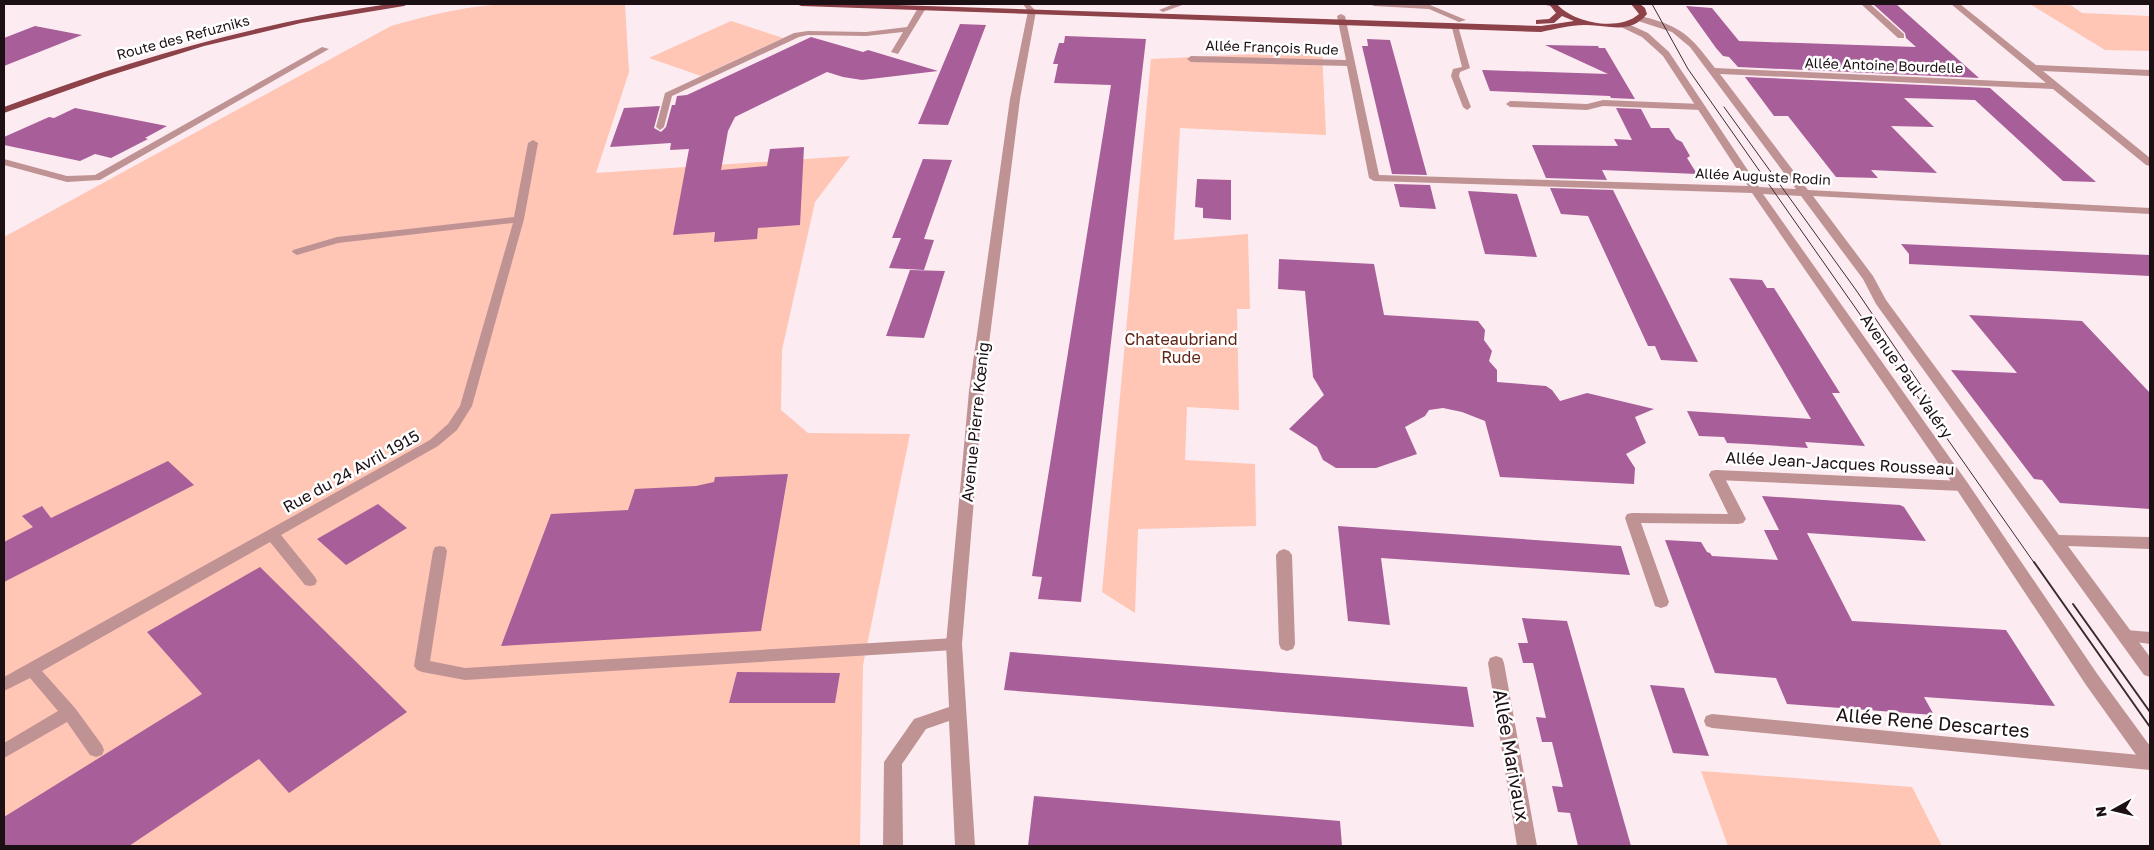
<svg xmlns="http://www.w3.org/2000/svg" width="2154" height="850" font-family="'Golos Text',sans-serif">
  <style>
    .green { fill: #ffc5b5 }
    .building { fill: #a85e99 }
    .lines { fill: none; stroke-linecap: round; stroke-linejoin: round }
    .service { fill: #bf9293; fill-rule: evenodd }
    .minor { fill: #bf9293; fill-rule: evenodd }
    .primary { fill: #8d4148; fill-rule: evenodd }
    .tram-far1 { stroke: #392c31; stroke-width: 1 }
    .tram { stroke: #392c31; stroke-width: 2 }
    .labels { text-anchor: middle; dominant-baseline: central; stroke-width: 5; stroke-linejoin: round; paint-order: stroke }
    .far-street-label { font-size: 14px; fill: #1d1015; stroke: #fff }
    .park-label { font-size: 16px; fill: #602514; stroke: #fff }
    .street-label { font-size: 16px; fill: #1d1015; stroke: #fff }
    .near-street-label { font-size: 19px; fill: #1d1015; stroke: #fff }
  </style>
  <rect width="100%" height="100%" fill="#fcecf1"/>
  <path class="green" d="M509 4 625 5 629 72 596 173 850 156 815 202 782 350 781 410 808 433 910 434 863 665 860 846H4V237L391 26C434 14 465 6 509 4Z
    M2030 4H2069L2082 13 2150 16V51L2105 50Z
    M731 21 783 38 701 76 649 58Z
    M1322 51 1326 135 1180 128 1174 240 1248 234 1250 309H1237L1239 410 1187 407 1185 460 1255 464 1256 526 1138 529 1135 613 1102 592 1151 59Z
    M1701 771 1912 787 1942 846H1728Z"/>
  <path class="building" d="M1873 4H1896L1979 78 1738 67 1729 57 1723 56 1716 48 1686 6 1712 8 1739 41 1916 47 1906 38 1905 33Z
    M960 24 986 25 948 125 918 124Z
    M35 26 82 35 4 66V38Z
    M1065 36 1146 39 1081 602 1038 599 1042 577 1032 576 1111 85 1054 83 1058 64H1053L1059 43H1064Z
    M811 37 863 52 868 50 938 71 862 80 843 77 827 72 735 117 728 131 721 170 767 166 770 149 804 147 800 225 758 228 757 239 714 242 715 232 673 235 689 149 670 150 671 143 610 147 624 108 660 106 654 128 661 132 666 127 672 105H675L677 96 687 95Z
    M1367 39 1390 40 1427 175 1392 174 1362 46H1368Z
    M1545 45 1598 46 1599 48H1605L1635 99 1611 98 1610 96 1490 91 1482 70 1608 74Z
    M1745 77 1990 88 2096 182 2063 181 1975 100 1904 98 1934 127 1891 126 1937 173 1871 170 1878 178 1836 177 1788 116H1774Z
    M75 108 167 126 145 138 148 139 111 158 95 154 80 161 4 145V137L49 117 54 118Z
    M1616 108 1641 109 1651 128H1669L1676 139 1682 142 1690 156 1687 158 1697 174 1602 170 1607 180 1546 178 1532 145 1618 146 1614 139 1632 140Z
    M923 159 952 160 924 239 934 240 924 270 889 268 901 238H892Z
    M1197 179 1231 180V220L1203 218V208L1195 207Z
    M1394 184 1430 185 1436 209 1400 207Z
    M1550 188 1613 190 1698 362 1661 360 1655 346H1648L1588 216 1561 214Z
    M1468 191 1517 194 1537 257 1485 254Z
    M1901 244 2150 255V276L1909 264V254Z
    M1279 259 1374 264 1384 315 1478 321 1485 330 1484 340 1492 351 1489 361 1497 370V382L1546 386 1552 390 1560 401 1587 393 1654 409 1635 417 1646 443 1626 454 1635 468 1634 484 1500 477 1485 421 1462 412 1443 408 1429 410 1425 416 1405 427 1417 454 1376 468H1336L1323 460 1317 447 1289 429 1324 395 1313 377 1305 291 1278 289Z
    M910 270 945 271 924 338 886 336Z
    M1729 278 1762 280 1767 288H1774L1840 393H1832L1865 446 1805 442 1808 448 1749 444 1727 443 1724 437 1699 436 1687 411 1811 419Z
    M1969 315 2082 321 2150 393V509L2060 503 2042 480 2034 479 1951 370 2017 373Z
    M168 461 194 485 4 582V542L33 527 22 516 42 506 51 518Z
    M788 474 761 631 501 646 551 514 628 510 635 489 696 486 714 482 715 477Z
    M1762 496 1900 505 1904 507 1926 541 1807 533 1852 621 2006 630 2055 706 1924 697 1934 715 1787 704 1776 678 1715 673 1665 540 1701 542 1707 552 1710 553 1712 556 1778 560 1764 530H1779Z
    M378 504 407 528 346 565 317 539Z
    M1338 526 1621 546 1630 575 1381 558 1390 625 1348 621Z
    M260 567 407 712 289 793 259 759 129 846H4V817L202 694 147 632Z
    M1522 618 1567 621 1631 846H1578L1570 813 1558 812 1552 786 1563 787 1552 742H1542L1536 717 1546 718 1533 663H1523L1518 643H1528Z
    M1010 652 1467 687 1474 727 1004 690Z
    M737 672 840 673 835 703H729Z
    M1650 685 1684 688 1709 756 1673 753Z
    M1034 796 1340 821 1342 846H1028Z"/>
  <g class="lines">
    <path class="service" d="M1174 4H1185L1163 12 1159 10Z
      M1370 4 1430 5 1466 20 1459 22 1429 9 1374 6Z
      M1542 4H1556L1557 5 1553 7Z
      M919 6 926 8 898 54 891 52 903 32 866 36 808 35 799 37 672 96 664 127 660 130 656 127 665 93 794 33 808 31 866 32 907 27Z
      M1451 24 1458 26 1470 68 1460 72 1459 76 1471 107 1467 110 1463 107 1451 76 1453 69 1462 67Z
      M322 47 329 49 100 180 67 182 4 165V159L67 176 95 175Z
      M1603 100 1701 104 1705 107 1701 110 1603 106 1587 110 1510 107 1506 104 1510 101 1587 104Z
      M533 140 538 143 524 219 472 406 457 430 438 446 281 535 315 577 317 581 315 585 310 586 305 585 270 542 42 671 75 708 102 745 104 750 102 755 96 757 90 755 67 722 4 758V743L58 711 30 678 4 691V677L430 440 448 424 460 406 513 223 338 243 297 255 292 252 293 250 337 237 514 217 528 143Z
      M1716 470 1962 481 1967 483 1969 486 1967 489 1962 491 1716 480 1711 478 1709 475 1711 472Z
      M440 546 445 547 447 551 430 661 465 668 954 638 959 640 962 644 959 648 954 650 465 680 422 672 417 670 414 666 433 551 435 547Z
      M2126 630 2150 632V644L2121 640 2118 636 2121 632Z
      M1712 714 2150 756V770L1712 728 1706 726 1704 721 1706 716Z"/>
    <path class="minor" d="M1023 4H1029L1036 11 1020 99 983 391 962 644 975 846H955L949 721 926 729 902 764 903 846H883L884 762 914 719 949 707 946 644 969 391 1010 99 1028 11Z
      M1861 4H1870L1904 34V38H1898Z
      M1951 4H1960L2036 65 2150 70V76L2043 71 2150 158V166L2146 165 2053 89 1720 74 1808 190 2150 208V214L1813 196 1873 276 1886 300 2059 535 2150 537V549L2068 546 2150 657V677L2144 675 1876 304 1863 279 1801 196 1763 194 1967 482 2098 675 2150 746V768L2144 766 2086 685 1957 490 1752 193 1374 181 1369 178 1347 66 1191 62 1187 59 1191 56 1346 60 1337 16 1341 14 1345 16 1379 175 1748 186 1663 56 1642 37 1621 27V23L1624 22 1648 33 1669 52 1759 187 1796 189 1690 47 1672 32 1638 21V17C1645 16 1651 19 1658 21 1686 29 1698 46 1715 68L2046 83Z
      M1716 470 1721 471 1746 519 1743 523 1738 524 1641 523 1669 602 1667 606 1661 608 1655 606 1625 518 1627 514 1632 513 1728 514 1709 475 1711 471Z
      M1284 549 1289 551 1292 555 1295 644 1293 649 1287 651 1281 649 1279 644 1276 555 1279 551Z
      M1496 656 1502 658 1504 663 1537 846H1517L1488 663 1490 658Z"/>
    <path class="primary" d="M389 4H408L404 6 301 23 204 46 105 77 4 113V107C129 60 256 23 389 4Z
      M797 4H866L1541 26 1574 21 1562 16 1554 23 1536 24V20L1549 19 1556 13 1549 4H1557C1573 23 1619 32 1639 14L1631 4H1640L1645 8 1647 14C1629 36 1607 24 1584 25 1570 25 1555 29 1541 32L801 6Z"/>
    <path class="tram-far1" d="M1652 4 1688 69 2035 564
      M1724 107 1856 290 1930 399"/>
    <path class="tram" d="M2034 562 2150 727
      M2073 604 2150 712"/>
  </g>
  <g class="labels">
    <g class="far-street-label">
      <text transform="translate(183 37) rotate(-15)">Route des Refuzniks</text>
      <text transform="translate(1272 47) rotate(2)">Allée François Rude</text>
      <text transform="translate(1884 65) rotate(2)">Allée Antoine Bourdelle</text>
      <text transform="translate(1763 176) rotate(3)">Allée Auguste Rodin</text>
    </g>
    <g class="park-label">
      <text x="1181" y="339">Chateaubriand<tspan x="1181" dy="18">Rude</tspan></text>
    </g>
    <g class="street-label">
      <text transform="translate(1907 376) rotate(55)">Avenue Paul Valéry</text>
      <text transform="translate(975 422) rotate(-84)">Avenue Pierre Kœnig</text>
      <text transform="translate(1840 463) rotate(3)">Allée Jean-Jacques Rousseau</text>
      <text transform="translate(351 471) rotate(-29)">Rue du 24 Avril 1915</text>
    </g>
    <g class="near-street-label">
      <text transform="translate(1933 722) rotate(5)">Allée René Descartes</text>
      <text transform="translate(1512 755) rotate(80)">Allée Marivaux</text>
    </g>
  </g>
  <rect width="2154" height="850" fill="none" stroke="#1d1015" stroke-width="10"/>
  <g transform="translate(2114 810) rotate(262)" stroke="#ffffff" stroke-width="4" paint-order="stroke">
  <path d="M0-4L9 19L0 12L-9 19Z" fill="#1d1015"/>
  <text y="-8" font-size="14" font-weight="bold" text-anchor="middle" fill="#1d1015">N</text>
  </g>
</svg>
